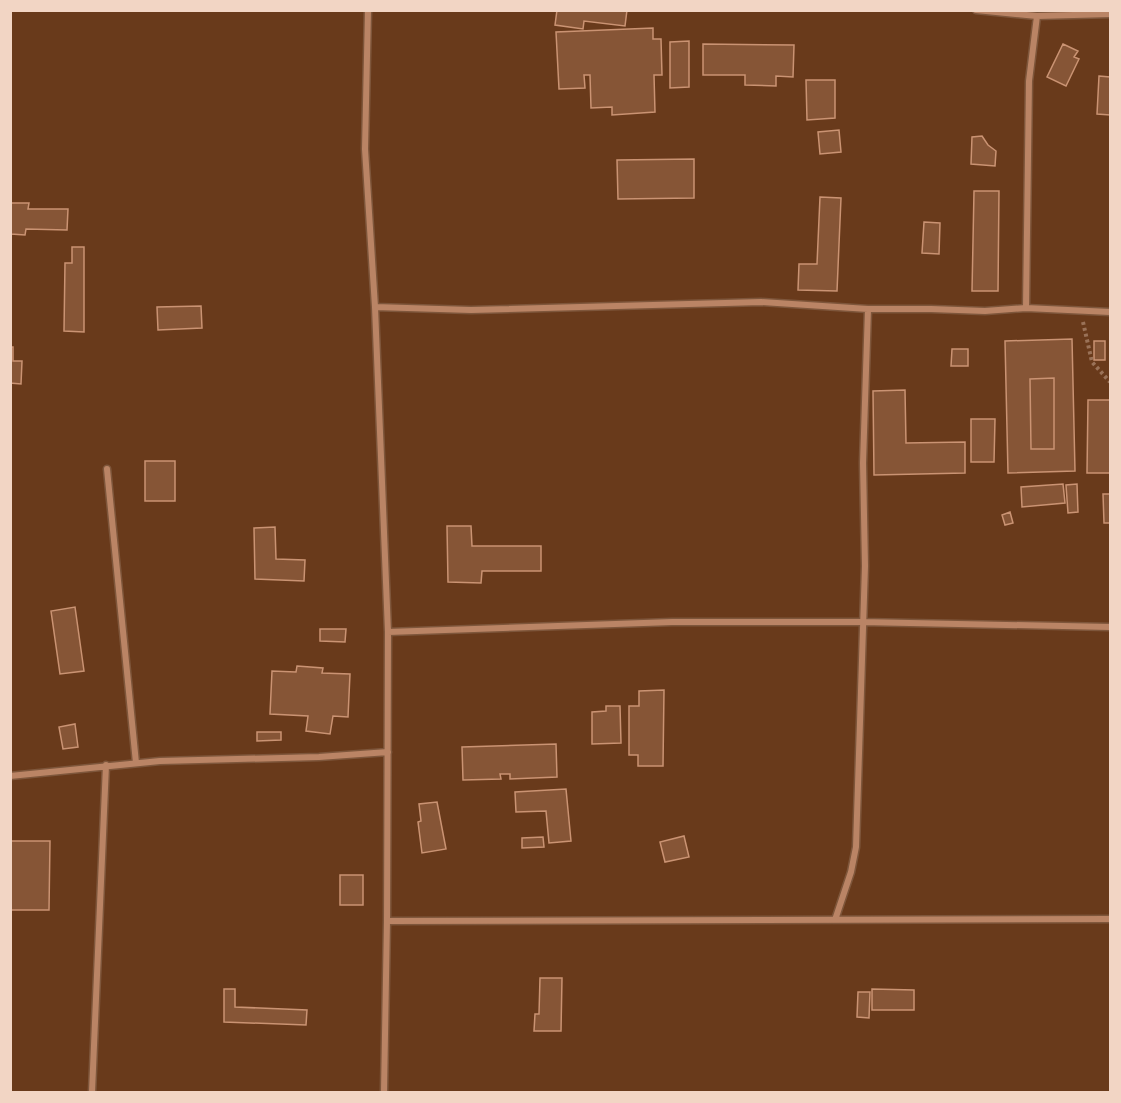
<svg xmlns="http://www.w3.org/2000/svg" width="1121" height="1103" font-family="Spectral,serif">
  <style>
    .building { fill: #865536; stroke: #ca9373; stroke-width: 1.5; fill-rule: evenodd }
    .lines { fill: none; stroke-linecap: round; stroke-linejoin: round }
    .street-casing { stroke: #7e563b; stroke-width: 9 }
    .path { stroke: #9a7258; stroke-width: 4; stroke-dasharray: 3 3; stroke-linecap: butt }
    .street { stroke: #ba8465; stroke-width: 6 }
  </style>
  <rect width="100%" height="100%" fill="#693a1b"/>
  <path class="building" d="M557 10H627L625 26 584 21 583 29 555 25Z
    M653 28V39H661L662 75H654L655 112 612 115V107L591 108 590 75H584L585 88 559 89 556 32Z
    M689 41V87L670 88V42Z
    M703 44 794 45 793 77 776 76V86L745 85V75H703Z
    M1063 44 1078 51 1074 57 1079 59 1066 86 1047 77Z
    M1099 76 1110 77V115L1097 114Z
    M806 80H835V118L807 120Z
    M839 130 841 152 820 154 818 132Z
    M982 136 988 145 996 151 995 166 971 164 972 137Z
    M694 159V198L618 199 617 160Z
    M974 191H999L998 291H972Z
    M820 197 841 198 837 291 798 290 799 264H817Z
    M10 203H29L28 209H68L67 230 26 229 25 235 11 234Z
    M924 222 940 223 939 254 922 253Z
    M72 247H84V332L64 331 65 263H72Z
    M201 306 202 328 158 330 157 307Z
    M1072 339 1075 471 1008 473 1005 341ZM1054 378V449H1031L1030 379Z
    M1094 341H1105V360H1094Z
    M10 347H13V361H22L21 384 10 383Z
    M952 349H968V366H951Z
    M1054 378V449H1031L1030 379Z
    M905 390 906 443 965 442V473L874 475 873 391Z
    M1088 400H1110V473H1087Z
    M971 419H995L994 462H971Z
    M145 461H175V501H145Z
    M1063 484 1065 503 1022 507 1021 487Z
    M1077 484 1078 512 1068 513 1066 485Z
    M1103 494H1110V523H1104Z
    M1010 512 1013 523 1005 525 1002 515Z
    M447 526H471L472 546H541V571H482L481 583 448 582Z
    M275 527 276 559 305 560 304 581 255 579 254 528Z
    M75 607 84 671 60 674 51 611Z
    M320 629H346L345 642 320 641Z
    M297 666 323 668 322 673 350 674 348 717 333 716 330 734 306 731 308 716 270 714 272 671 296 672Z
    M664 690 663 766H638V755H629V706H639V691Z
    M606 706H620L621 743 592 744V712L606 711Z
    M75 724 78 747 63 749 59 727Z
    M257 732H281V740L257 741Z
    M556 744 557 777 510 779V774H500L501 779 463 780 462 747Z
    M566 789 571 841 549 843 546 811 516 812 515 792Z
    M437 802 446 849 422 853 418 822 421 821 419 804Z
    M684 836 689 857 665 862 660 842Z
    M543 837 544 847 522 848V838Z
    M10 841H50L49 910H10Z
    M340 875H363V905H340Z
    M540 978H562L561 1031H534L535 1014H539Z
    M224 989H235V1007L307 1010 306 1025 224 1022Z
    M872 989 914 990V1010H872Z
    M858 992H870L869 1018 857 1017Z"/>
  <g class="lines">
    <g class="street-casing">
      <path id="street" d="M368 10 365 149 375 307 388 632 387 921 384 1092
        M976 10 1037 16 1110 14
        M375 307 471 310 761 302 868 309H931L985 311 1026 308 1110 312
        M1026 308 1029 81 1037 16
        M107 469 136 763
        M388 632 672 622H862L1110 627
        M10 776 160 761 319 757 388 752
        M835 920 851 872 856 847 865 566 863 463 868 309
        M387 921 1110 919
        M92 1092 106 765"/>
    </g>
    <path class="path" d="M1083 322 1092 362 1110 382"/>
    <use href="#street" class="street"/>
  </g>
  <rect width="1121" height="1103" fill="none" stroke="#f2d5c4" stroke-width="24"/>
</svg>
